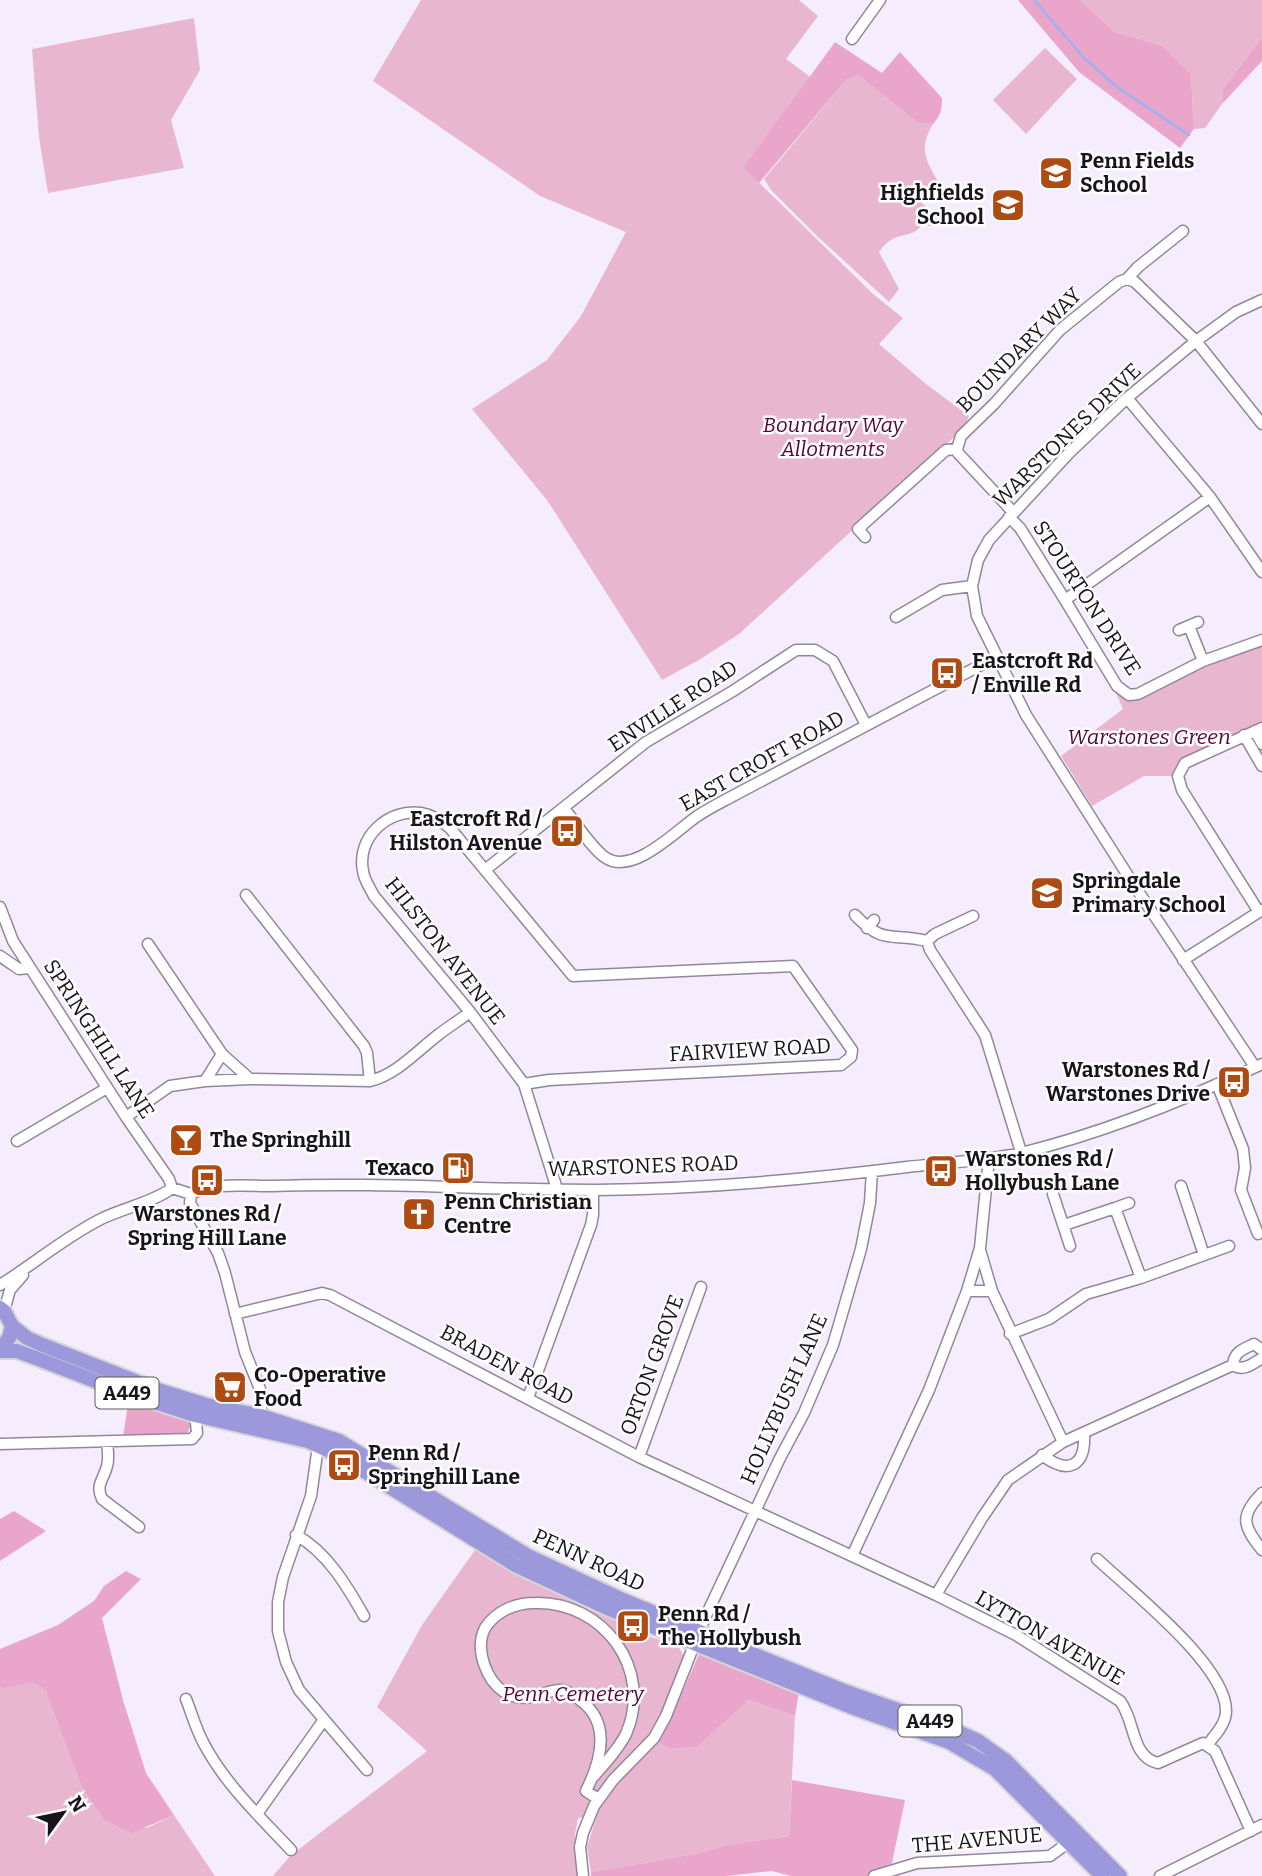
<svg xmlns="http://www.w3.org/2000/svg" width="1262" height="1876" font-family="Bitter,serif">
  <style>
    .green { fill: #e9b6d0 }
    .forest { fill: #eaa5ca }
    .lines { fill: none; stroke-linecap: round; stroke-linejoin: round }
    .stream { stroke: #9cb3f1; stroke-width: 2.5 }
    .minor-casing { stroke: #91879b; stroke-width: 13 }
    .highway-casing { stroke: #d5d5d6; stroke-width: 18 }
    .minor { stroke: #fff; stroke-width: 10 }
    .highway { stroke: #9d97db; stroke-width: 14 }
    .labels { text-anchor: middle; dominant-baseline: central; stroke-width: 5; stroke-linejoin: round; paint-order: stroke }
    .shield { fill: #fefefe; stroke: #5c5a5f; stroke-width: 2 }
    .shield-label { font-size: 19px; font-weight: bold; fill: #17141b }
    .poi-label { font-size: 21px; font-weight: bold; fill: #17141b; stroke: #fefefe; text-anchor: start }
    .street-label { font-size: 21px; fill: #17141b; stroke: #fefefe }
    .park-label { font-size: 21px; font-style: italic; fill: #55043b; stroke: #fefefe }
  </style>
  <rect width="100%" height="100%" fill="#f5edfe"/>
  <path class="green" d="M421 0H799L818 16 786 59 816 81 746 170 873 294 903 318 879 344 926 384 969 416 964 428 739 634 699 660 662 680 547 500 472 409 547 360 581 316 626 232 540 196 373 81Z
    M1080 0H1262V37L1223 89 1222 104 1205 128 1194 129 1191 74 1163 46 1115 32Z
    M194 18 200 70 171 120 184 168 48 193 39 137 32 49Z
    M1045 48 1077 79 1026 134 993 100Z
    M853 75H858L918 123 933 124C913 157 935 167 944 197L936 192 926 196 921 202 932 212H937L939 208H943L941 215 932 226H921C909 241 896 228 879 252L899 289 889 302 817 236 771 190 764 179 847 79Z
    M1262 645V723L1179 762 1173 776H1144L1092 806 1061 756 1123 709 1116 693 1136 699 1203 665Z
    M475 1550 526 1579 616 1621 633 1631 678 1646 684 1656 661 1720 652 1736 632 1752 614 1774 587 1817 578 1818 575 1834 579 1876H273L290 1856 427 1751 377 1707 422 1625Z
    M33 1683 45 1690 82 1788 103 1819 147 1828 174 1815 215 1876H0V1689Z
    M749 1700 795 1716 789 1836 726 1845 695 1854 591 1872 587 1847 601 1802 657 1742 670 1749 697 1747Z"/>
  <path class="forest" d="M1018 0H1080L1115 32 1163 46 1191 74 1194 129 1180 148 1079 72Z
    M1262 37V61L1222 104 1223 89Z
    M835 42 882 73 900 52 942 98C942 110 941 115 933 124L918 123 858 75 847 79 759 183 743 168Z
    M128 1404 194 1419 186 1436 123 1437Z
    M14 1511 46 1531 0 1561V1519Z
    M126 1571 141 1579 102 1618 123 1700 146 1773 174 1815 132 1833 103 1819 82 1788 45 1690 33 1683 0 1689V1649L58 1625 94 1601 104 1586Z
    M699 1654 799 1692 795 1716 749 1700 697 1747 670 1749 657 1742 674 1712Z
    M792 1780 905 1800 892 1863 867 1876H791L772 1871 726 1876H591V1872L695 1854 726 1845 789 1836Z"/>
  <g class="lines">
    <path class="stream" d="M1034 0 1083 57 1117 87 1189 135"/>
    <g class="minor-casing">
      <path id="minor" d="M852 39 880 0
        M1127 279 1135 282 1196 341 1262 424
        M1127 398 1210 497 1262 572
        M957 449 961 436 994 404 1060 330 1119 282 1127 279 1138 267 1183 231
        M957 449 958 453 1013 512
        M1009 517 1020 528 1065 600 1117 686 1129 695 1138 694 1203 661 1262 640
        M865 537 858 529 946 450 957 449
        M1065 600 1210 497
        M896 617 942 590 972 586
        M1189 626 1203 661
        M1179 630 1198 622
        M1255 731 1262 744
        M1244 735 1262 766
        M564 808C575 822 592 849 606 858 633 875 675 832 696 817 706 810 718 804 729 798L996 657
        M485 870 646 742 733 691 796 650H815L833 661 866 725
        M246 895 364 1046 367 1053 370 1081
        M0 907 13 941 126 1117 169 1179 172 1188
        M1259 912 1182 790 1178 776 1185 763 1262 728
        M855 915C884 946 891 932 927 941
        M973 916 935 934 927 941 930 950 985 1035 1021 1152
        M867 928 874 920
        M148 944 222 1054
        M0 956 19 969 30 968
        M1183 960 1262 910
        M1255 1067 1132 882 1026 715 977 616 972 586 978 560 989 540 1069 453 1127 398 1196 341 1236 312 1262 300
        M205 1081 222 1054 250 1079
        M524 1084 549 1080 841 1065 851 1057 852 1050 793 966 573 976 450 828C441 821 433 815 421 813 389 808 356 837 363 871 364 880 370 888 374 896L470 1012 524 1084 557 1189
        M1217 1084 1243 1149 1245 1168 1241 1190 1258 1234
        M126 1117 170 1086 205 1081 250 1079 370 1081C397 1074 416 1052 438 1035 448 1027 460 1020 470 1012
        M17 1141 107 1088
        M1181 1186 1204 1255
        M191 1194 190 1203 218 1253 225 1273 245 1352 262 1394 260 1420
        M1053 1194 1070 1246
        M1115 1208 1129 1203
        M1064 1225 1115 1208 1141 1278
        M980 1250 992 1291 1063 1442
        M0 1285C34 1264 65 1237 101 1219 121 1209 156 1201 172 1188L191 1194C213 1182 247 1186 272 1186 380 1182 487 1190 595 1190 699 1189 803 1180 907 1167 944 1163 983 1161 1021 1153 1104 1133 1185 1100 1262 1064
        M967 1291H992
        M4 1311 10 1290 23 1275
        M235 1314 322 1293 330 1295 639 1457 936 1595 1016 1635 1120 1701C1135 1719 1131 1758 1158 1763L1203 1743 1215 1751 1251 1831
        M1010 1334 1049 1319 1086 1294 1141 1278 1229 1246
        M1233 1365C1234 1352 1243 1349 1254 1344L1262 1350
        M528 1398 591 1225 593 1215V1190
        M107 1443C108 1450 109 1459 107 1466 104 1479 95 1485 102 1499L139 1527
        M0 1444 192 1439 197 1433 195 1410
        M318 1446 311 1496 283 1577 278 1602V1631L286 1662 299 1690 367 1770
        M1042 1455C1068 1475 1086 1467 1084 1433
        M639 1457 701 1287
        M1262 1493C1239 1516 1243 1526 1262 1550
        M296 1535C327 1552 347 1586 364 1616
        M852 1556 929 1390 967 1291 980 1248 989 1158
        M1097 1559C1130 1590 1227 1666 1226 1711 1226 1724 1215 1735 1208 1744
        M936 1595 982 1518 1008 1480 1063 1442 1233 1365C1243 1372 1252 1364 1262 1358
        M186 1699C192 1714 196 1730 204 1744 226 1785 259 1816 291 1850
        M594 1776C605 1763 618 1750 626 1734 654 1669 603 1601 535 1603 515 1603 496 1611 485 1628 479 1640 480 1652 484 1664 492 1688 511 1703 536 1696 544 1694 553 1689 562 1690 569 1691 575 1696 580 1700 612 1723 601 1761 586 1791L598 1799
        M257 1814 323 1721
        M583 1876 580 1847 583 1833 594 1806 613 1780 654 1738 666 1716 704 1620 780 1458 804 1413 833 1345 861 1249 870 1203 872 1171
        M874 1876 917 1863 1050 1856 1073 1839
        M1160 1876 1262 1825"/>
    </g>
    <g class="highway-casing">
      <path id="highway" d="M0 1308 4 1311 12 1326 9 1338 0 1349
        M12 1326 27 1338 40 1344 158 1390 206 1405 261 1416 339 1441 528 1556 623 1600 755 1655 844 1691 949 1728 978 1741 1006 1761 1120 1876
        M0 1351H17L33 1357 124 1392 195 1415 308 1441 340 1456 517 1566 607 1608 854 1708 949 1742 995 1769 1102 1876"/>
    </g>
    <use href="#minor" class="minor"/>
    <use href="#highway" class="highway"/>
  </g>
  <defs>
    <g id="school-square" transform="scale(1.75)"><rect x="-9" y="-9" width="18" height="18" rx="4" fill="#ae4b13" stroke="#fefefe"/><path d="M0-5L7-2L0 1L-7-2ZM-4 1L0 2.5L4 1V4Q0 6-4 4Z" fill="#fff"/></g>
    <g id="bus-square" transform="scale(1.75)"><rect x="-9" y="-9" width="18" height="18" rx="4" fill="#ae4b13" stroke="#fefefe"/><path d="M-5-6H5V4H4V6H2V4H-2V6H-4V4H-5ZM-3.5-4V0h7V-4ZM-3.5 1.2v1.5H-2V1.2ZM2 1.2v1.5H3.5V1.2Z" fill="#fff"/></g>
    <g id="bar-square" transform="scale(1.75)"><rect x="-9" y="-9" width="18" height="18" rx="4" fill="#ae4b13" stroke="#fefefe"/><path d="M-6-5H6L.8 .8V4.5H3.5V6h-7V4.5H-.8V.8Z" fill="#fff"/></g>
    <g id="fuel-square" transform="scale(1.75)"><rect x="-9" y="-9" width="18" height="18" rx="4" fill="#ae4b13" stroke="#fefefe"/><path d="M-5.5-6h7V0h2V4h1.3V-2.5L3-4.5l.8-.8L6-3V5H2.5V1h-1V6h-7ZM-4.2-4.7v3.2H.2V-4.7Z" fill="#fff"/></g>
    <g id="church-square" transform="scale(1.75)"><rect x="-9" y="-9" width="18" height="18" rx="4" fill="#ae4b13" stroke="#fefefe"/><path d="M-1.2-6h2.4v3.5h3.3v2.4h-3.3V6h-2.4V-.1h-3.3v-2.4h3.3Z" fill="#fff"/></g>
    <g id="supermarket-square" transform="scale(1.75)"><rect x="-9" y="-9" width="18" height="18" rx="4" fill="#ae4b13" stroke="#fefefe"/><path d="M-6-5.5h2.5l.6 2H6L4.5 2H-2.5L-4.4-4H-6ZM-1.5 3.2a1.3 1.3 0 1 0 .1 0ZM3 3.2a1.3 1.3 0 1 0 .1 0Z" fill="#fff"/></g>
  </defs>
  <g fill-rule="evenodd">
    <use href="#school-square" x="1056" y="173"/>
    <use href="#school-square" x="1008" y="205"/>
    <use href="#bus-square" x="947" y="673"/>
    <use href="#bus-square" x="567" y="831"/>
    <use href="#school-square" x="1047" y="893"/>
    <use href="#bus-square" x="1234" y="1082"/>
    <use href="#bar-square" x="186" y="1140"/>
    <use href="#fuel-square" x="458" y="1168"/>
    <use href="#bus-square" x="941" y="1171"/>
    <use href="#bus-square" x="207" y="1180"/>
    <use href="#church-square" x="419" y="1214"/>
    <use href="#supermarket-square" x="230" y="1387"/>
    <use href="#bus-square" x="344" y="1465"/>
    <use href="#bus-square" x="633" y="1626"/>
  </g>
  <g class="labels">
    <g class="shield">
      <rect x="95.5" y="1377.5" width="63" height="31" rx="5"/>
      <rect x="898.5" y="1705.5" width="63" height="31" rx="5"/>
    </g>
    <g class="shield-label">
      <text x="127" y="1393">A449</text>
      <text x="930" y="1721">A449</text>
    </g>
    <g class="poi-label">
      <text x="1080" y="161">Penn Fields<tspan x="1080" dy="24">School</tspan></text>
      <text x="984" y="193" text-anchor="end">Highfields<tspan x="984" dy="24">School</tspan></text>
      <text x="972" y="661">Eastcroft Rd<tspan x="972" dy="24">/ Enville Rd</tspan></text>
      <text x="542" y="819" text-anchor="end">Eastcroft Rd /<tspan x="542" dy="24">Hilston Avenue</tspan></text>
      <text x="1072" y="881">Springdale<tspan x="1072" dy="24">Primary School</tspan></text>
      <text x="1210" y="1070" text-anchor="end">Warstones Rd /<tspan x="1210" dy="24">Warstones Drive</tspan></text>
      <text x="210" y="1140">The Springhill</text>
      <text x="965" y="1159">Warstones Rd /<tspan x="965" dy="24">Hollybush Lane</tspan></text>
      <text x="434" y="1168" text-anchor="end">Texaco</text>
      <text x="444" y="1202">Penn Christian<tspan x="444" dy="24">Centre</tspan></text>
      <text x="207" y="1214" text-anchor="middle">Warstones Rd /<tspan x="207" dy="24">Spring Hill Lane</tspan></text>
      <text x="254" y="1375">Co-Operative<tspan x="254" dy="24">Food</tspan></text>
      <text x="368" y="1453">Penn Rd /<tspan x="368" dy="24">Springhill Lane</tspan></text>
      <text x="658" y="1614">Penn Rd /<tspan x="658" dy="24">The Hollybush</tspan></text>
    </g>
    <g class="street-label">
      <text transform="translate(1019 350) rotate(-45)">BOUNDARY WAY</text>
      <text transform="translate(1067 435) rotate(-44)">WARSTONES DRIVE</text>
      <text transform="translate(1087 598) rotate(57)">STOURTON DRIVE</text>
      <text transform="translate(673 706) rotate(-33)">ENVILLE ROAD</text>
      <text transform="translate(762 761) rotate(-29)">EAST CROFT ROAD</text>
      <text transform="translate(445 951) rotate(52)">HILSTON AVENUE</text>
      <text transform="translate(99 1039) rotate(57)">SPRINGHILL LANE</text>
      <text transform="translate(750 1050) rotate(-3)">FAIRVIEW ROAD</text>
      <text transform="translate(643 1166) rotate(-2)">WARSTONES ROAD</text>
      <text transform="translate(507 1365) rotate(28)">BRADEN ROAD</text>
      <text transform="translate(652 1365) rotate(-70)">ORTON GROVE</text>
      <text transform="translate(784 1399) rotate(-66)">HOLLYBUSH LANE</text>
      <text transform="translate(589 1560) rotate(25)">PENN ROAD</text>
      <text transform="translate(1050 1638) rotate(30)">LYTTON AVENUE</text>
      <text transform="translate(977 1840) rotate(-5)">THE AVENUE</text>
    </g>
    <g class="park-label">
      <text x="833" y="425">Boundary Way<tspan x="833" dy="24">Allotments</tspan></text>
      <text x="1149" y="737">Warstones Green</text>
      <text x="573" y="1694">Penn Cemetery</text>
    </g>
  </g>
  <g transform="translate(63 1813) rotate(57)" stroke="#fefefe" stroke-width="5" paint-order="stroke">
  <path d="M0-5L12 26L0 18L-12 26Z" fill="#17141b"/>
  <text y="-10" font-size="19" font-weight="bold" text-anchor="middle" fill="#17141b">N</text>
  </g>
</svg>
